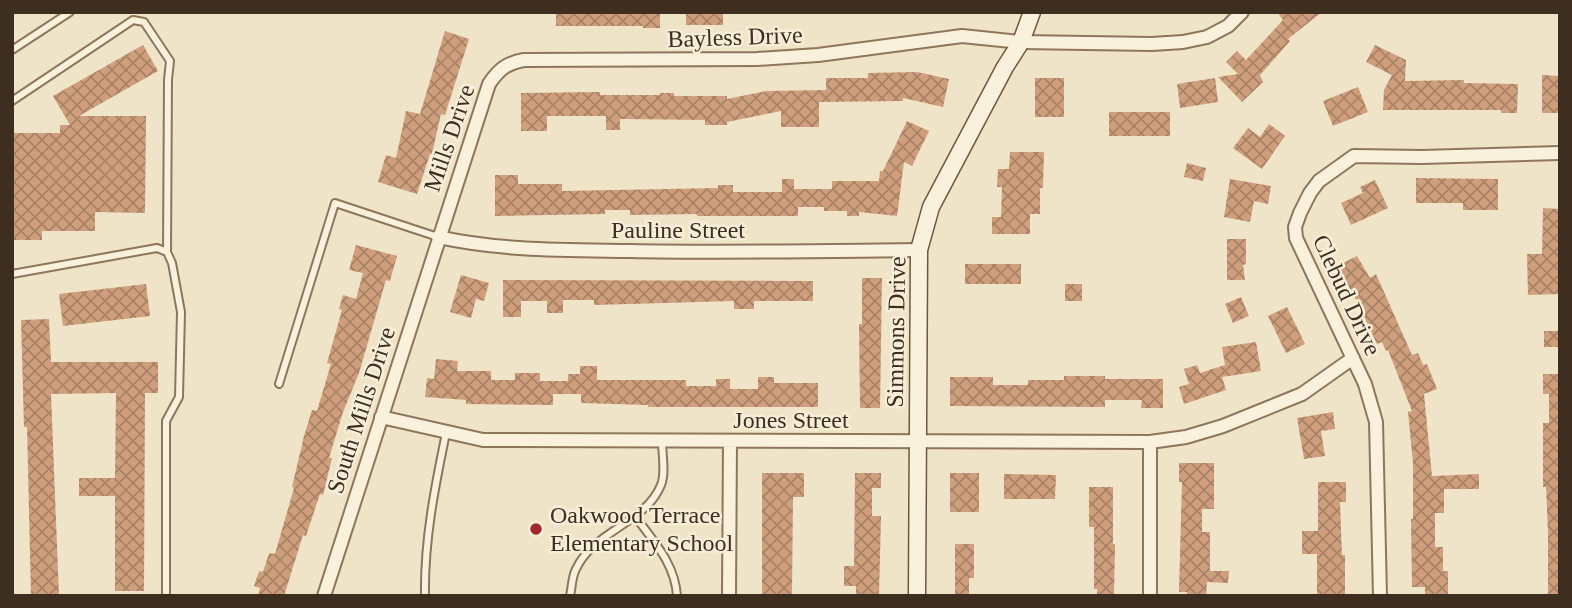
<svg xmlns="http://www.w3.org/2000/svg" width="1572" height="608" font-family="Georgia,serif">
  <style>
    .building { fill: url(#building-cross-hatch) }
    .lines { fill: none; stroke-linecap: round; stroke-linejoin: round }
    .lane-casing { stroke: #8d765c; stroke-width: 10 }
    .street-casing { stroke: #8d765c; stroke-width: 16 }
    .secondary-casing { stroke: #6f573f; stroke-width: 19 }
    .lane { stroke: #faf1dc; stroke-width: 6 }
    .street { stroke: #faf1dc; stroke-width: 12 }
    .secondary { stroke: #faf1dc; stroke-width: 16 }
    .poi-dot { fill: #9e2a2b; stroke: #f7eed8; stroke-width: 2.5 }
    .labels { text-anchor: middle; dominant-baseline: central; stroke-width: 5; stroke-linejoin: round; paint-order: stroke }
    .street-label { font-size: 24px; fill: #3d2e20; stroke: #f7eed8 }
    .poi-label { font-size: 24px; fill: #3d2e20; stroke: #f7eed8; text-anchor: start }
  </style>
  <defs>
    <pattern id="building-cross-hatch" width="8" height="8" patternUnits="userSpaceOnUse" patternTransform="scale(1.75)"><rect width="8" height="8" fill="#cf9f7d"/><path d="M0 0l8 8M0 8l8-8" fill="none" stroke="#a98266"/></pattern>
  </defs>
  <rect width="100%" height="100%" fill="#f0e4c8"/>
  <path class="building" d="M556 12H660V28H643V26H556Z
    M686 12H723V25H686Z
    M1277 12H1322L1288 39 1290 41 1260 75 1263 82 1242 102 1218 77 1238 74 1226 62 1237 51 1246 60 1283 20Z
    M445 31 469 39 445 115 441 114 432 154H430L417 194 378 182 386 155 396 158 406 111 420 114Z
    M143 45 158 71 79 116H146L145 213 95 212V231H42V240H14V133H60V125H70L53 96Z
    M1375 45 1406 60 1405 81 1464 80V83L1518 84 1517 113H1501V110H1383L1384 90 1392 75 1366 62Z
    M917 72 949 79 943 107 903 98V101L819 102V127H781V111L727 122V125H705V120L620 119V130H606V116H547V131H521V93L600 92V95H660V93H674V96H727V99L767 91 826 90V78H868V73Z
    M1542 75 1560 76V113H1542Z
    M1035 78H1064V117H1035Z
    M1215 78 1218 102 1180 108 1177 84Z
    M1358 87 1368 112 1333 126 1323 101Z
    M1109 112H1170V136H1109Z
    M907 121 929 131 912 166 904 162 897 216 859 212V216H847V211H824V207H798V216H697V214L630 215V210H605V214L495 216V175H518V184H562V191L718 188V185H733V192H782V179H794V189H832V181H879L880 171H883Z
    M1269 124 1285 136 1262 169 1233 148 1248 128 1260 137Z
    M1010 152H1044L1043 188H1040V214H1030V234H992V217H1001L1002 187H997L998 169H1009Z
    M1187 163 1206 168 1203 181 1184 177Z
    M1416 178 1498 179V210H1463V203H1416Z
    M1230 179 1271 186 1268 204 1254 201 1250 222 1224 217Z
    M1375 180 1388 208 1351 225 1341 203 1363 193 1360 187Z
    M1543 208 1560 209V294L1528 295 1527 254H1542Z
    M1227 239H1246V264L1243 265 1245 280H1227Z
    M356 245 397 256 390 281 386 280 359 373 343 412 329 458H332L323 495 320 494 306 536 303 535 284 596H258L260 588 254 586 259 571 263 572 269 553 275 554 294 488 292 487 304 436 312 410 317 411 331 364 327 363 342 310 339 309 343 295 356 299 363 273 349 270Z
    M1357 256 1370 278 1376 274 1412 355 1418 353 1423 365 1427 364 1437 389 1424 394 1432 476 1479 474V489H1444V513H1435V547H1443V571H1448V596H1425V587H1412L1411 519H1413V463L1408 412 1412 411 1388 350 1386 351 1382 342 1377 344 1357 301 1337 266Z
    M965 264H1021V284H965Z
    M461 275 489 283 484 301 476 299 471 318 450 312Z
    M862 278H882L880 408H860L859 324H862Z
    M503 280 813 281V301H754V309H734V301L594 305V300H563V313H547V301H521V317H503Z
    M146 284 150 316 63 326 59 294Z
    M1065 284H1082V301H1065Z
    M1241 297 1249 316 1233 323 1225 304Z
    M1287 307 1305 344 1286 353 1268 316Z
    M49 319 51 362H158V393H145L144 591H115V496H79V478H115L116 393 51 394 59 596H31L27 427H24L21 320Z
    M1544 331H1560V347H1544Z
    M1256 342 1261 371 1222 377 1226 390 1184 404 1179 387 1189 384 1184 369 1197 365 1200 373 1225 365 1222 347Z
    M436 359 458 361 457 371H491V380H515V373H540V381H568V374H580V366H597V380H686V386H716V379H730V389H758V377H774V383H818V407H648V405L581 403V394H553V405L466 404V400L425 397 427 378 434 379Z
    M1543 374H1560V596H1548V533L1546 487H1543V423H1549V394H1543Z
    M1064 376H1105V379H1163V408H1141L1142 400H1105V407L950 406V377H993V385H1028V380H1064Z
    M1333 412 1335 429 1321 431 1325 456 1304 459 1297 418Z
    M1179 463H1214V509H1202V532H1210V571H1229L1228 583 1207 582 1206 596H1187V592H1179L1182 482H1179Z
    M762 473H804V497H793L792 594H762Z
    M855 473H881V488H872V516H881L879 596H856V586H844V566H854Z
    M950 473H979V512H950Z
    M1004 474 1056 475 1055 499H1004Z
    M1318 482H1346V502H1340L1342 555H1345V596H1317V554H1302V531H1318Z
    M1089 487H1113V544H1115L1114 596H1097V589H1094V527H1089Z
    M955 544H974V578H969V596H955Z"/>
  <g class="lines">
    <g class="lane-casing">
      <path id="lane" d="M12 50 70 12
        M12 101 133 20 144 22 170 61 168 80 167 252
        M12 274 157 248 167 252 172 263 181 312 179 397 166 421V596
        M279 384 335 203 438 237
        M635 516C653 541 675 563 677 596
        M425 596C424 541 435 486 446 433
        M570 596C572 587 572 576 576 569 594 530 645 524 661 485 666 473 662 454 662 441"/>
    </g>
    <g class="street-casing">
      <path id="street" d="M438 237C503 251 563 250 630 251 726 253 822 251 919 250
        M381 417 483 440 1150 442 1186 437 1223 426 1302 394 1353 358
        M1150 442V596
        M324 596 489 84C499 69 507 63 524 60L757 59 818 55 962 36 1021 42 1152 44 1183 42 1207 37 1228 26 1242 12
        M729 596 730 441
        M1380 596 1376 422 1365 384 1296 238 1295 227 1300 213 1310 193 1319 181 1354 156 1422 157 1560 153"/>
    </g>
    <g class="secondary-casing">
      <path id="secondary" d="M917 596 919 250 931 207 1005 67 1021 42 1032 12"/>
    </g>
    <use href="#lane" class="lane"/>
    <use href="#street" class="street"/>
    <use href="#secondary" class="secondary"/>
  </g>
  <circle class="poi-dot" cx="536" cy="529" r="7"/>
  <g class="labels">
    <g class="street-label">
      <text transform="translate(735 37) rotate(-2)">Bayless Drive</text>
      <text transform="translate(449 138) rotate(-71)">Mills Drive</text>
      <text x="678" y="230">Pauline Street</text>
      <text transform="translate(1347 295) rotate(65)">Clebud Drive</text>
      <text transform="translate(896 332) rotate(-89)">Simmons Drive</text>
      <text transform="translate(361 410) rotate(-72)">South Mills Drive</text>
      <text x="791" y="420">Jones Street</text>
    </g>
    <g class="poi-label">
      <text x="550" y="515">Oakwood Terrace<tspan x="550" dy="28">Elementary School</tspan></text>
    </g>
  </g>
  <rect width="1572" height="608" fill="none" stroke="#3d2e20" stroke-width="28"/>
</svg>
